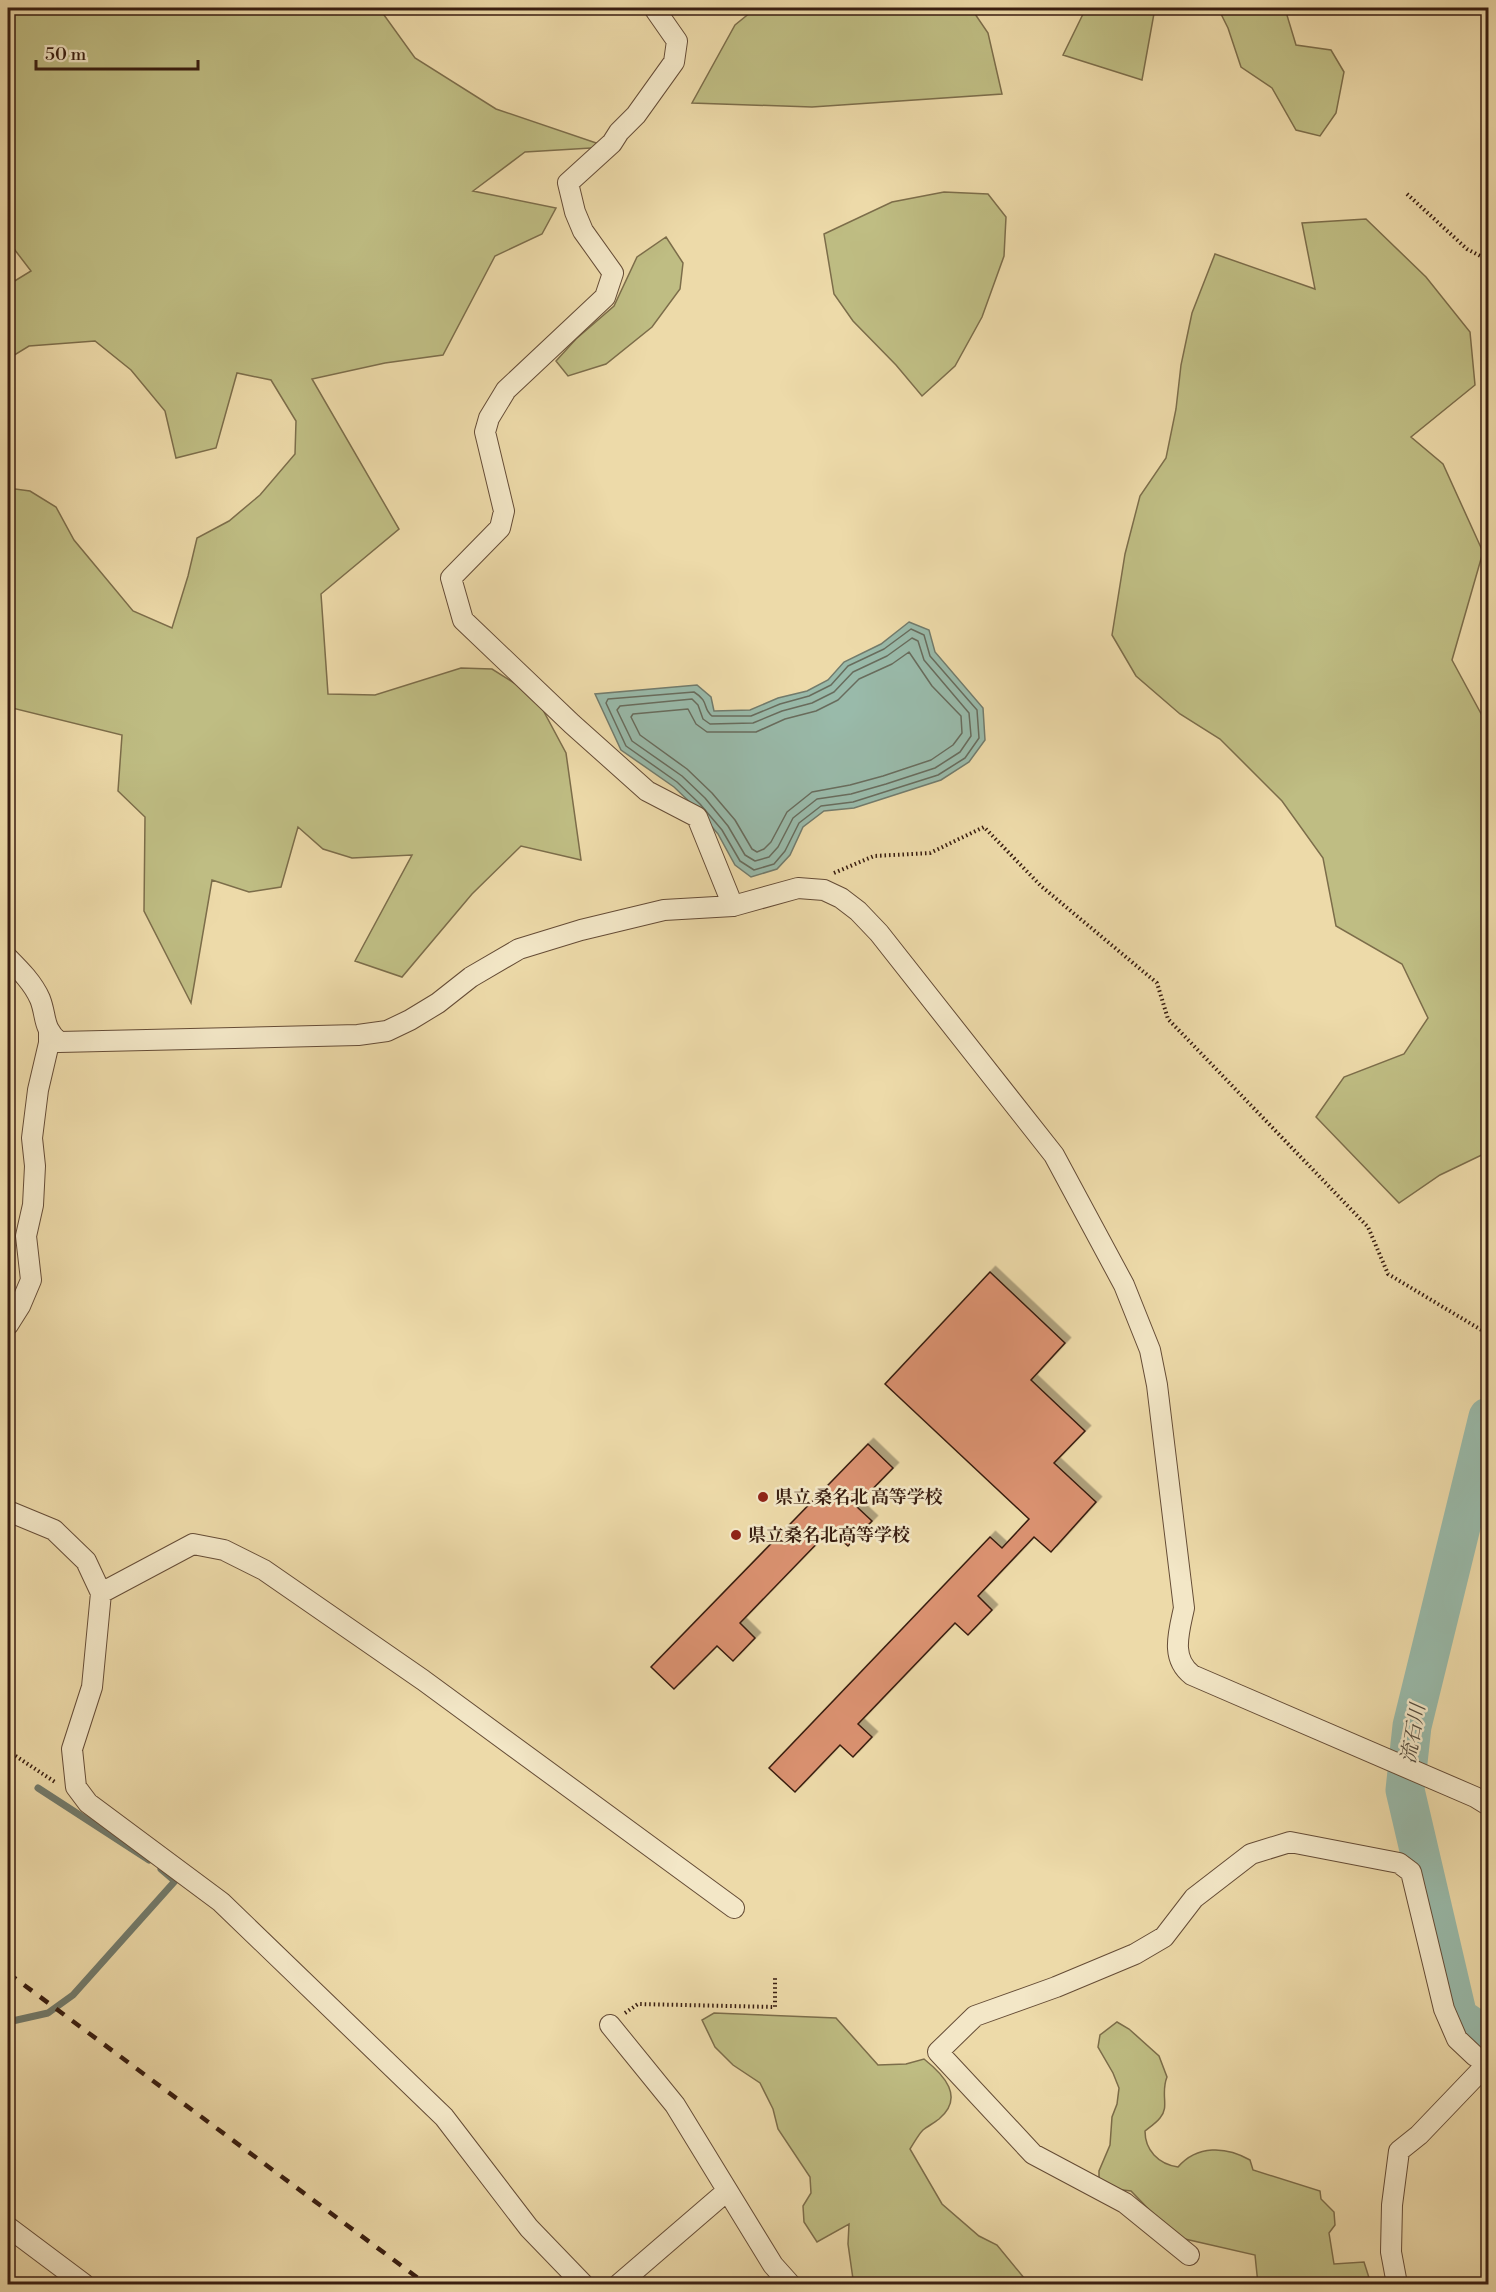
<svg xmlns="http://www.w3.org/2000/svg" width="1496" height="2292" font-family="'Libre Bodoni','Noto Serif JP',serif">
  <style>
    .green { fill: #bfbd83; stroke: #7c6d4a; stroke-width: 1.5 }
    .water { fill: #99baaa; stroke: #727b6c; stroke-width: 1.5 }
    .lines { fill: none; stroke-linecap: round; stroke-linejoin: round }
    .shore { stroke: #686c5d; stroke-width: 1.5 }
    .stream { stroke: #727b6c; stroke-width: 7 }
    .river { stroke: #99baaa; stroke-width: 39 }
    .building { fill: #db9271; stroke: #381d10; stroke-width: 1.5; filter: url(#shadow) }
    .street-casing { stroke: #654c36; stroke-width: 22 }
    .path { stroke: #381d10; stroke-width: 4; stroke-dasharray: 1.5 3; stroke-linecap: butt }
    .street { stroke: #f3e7c7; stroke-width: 20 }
    .rail { stroke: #381d10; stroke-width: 4.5; stroke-dasharray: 10 10; stroke-linecap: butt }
    .poi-dot { fill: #8f2418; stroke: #f3e7c7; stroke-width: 2 }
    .labels { text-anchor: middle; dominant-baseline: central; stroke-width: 5; stroke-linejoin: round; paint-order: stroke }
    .poi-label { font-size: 18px; font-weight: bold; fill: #381d10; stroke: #f3e7c7; text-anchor: start }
    .water-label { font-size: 20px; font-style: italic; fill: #554c3e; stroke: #f3e7c7 }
  </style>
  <defs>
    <filter id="shadow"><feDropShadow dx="5.5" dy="-5.5" stdDeviation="0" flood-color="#0004"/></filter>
  </defs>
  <rect width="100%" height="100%" fill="#eddaa9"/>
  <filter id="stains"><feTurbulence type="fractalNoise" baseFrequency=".00333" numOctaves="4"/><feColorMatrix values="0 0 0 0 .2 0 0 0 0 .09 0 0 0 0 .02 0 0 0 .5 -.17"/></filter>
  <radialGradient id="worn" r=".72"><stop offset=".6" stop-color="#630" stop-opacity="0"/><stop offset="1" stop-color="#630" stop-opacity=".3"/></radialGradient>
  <path class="green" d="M8 8H379L415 58 496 109 608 147 525 152 473 191 556 208 542 234 495 256 443 355 385 363 312 379 399 529 321 594 328 694 375 695 461 668 492 669 536 697 566 753 581 860 521 846 472 894 402 977 355 961 412 855 352 858 323 849 298 827 281 887 249 892 212 880 191 1003 144 911 145 817 118 791 122 735 8 707V488L30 491 56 507 74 540 133 611 172 628 188 576 197 538 229 521 260 495 295 454 296 421 271 380 237 373 216 448 176 458 165 411 131 370 95 341 29 346 8 359V285L31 271 8 241Z
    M756 8H971L988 33 1002 94 812 107 692 103 735 25Z
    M1086 8H1155L1142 80 1063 55Z
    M1218 8H1289L1286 12 1296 45 1331 50 1344 72 1336 113 1320 136 1296 130 1272 88 1241 67 1228 28Z
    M944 192 988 194 1006 217 1004 256 982 317 955 366 922 396 896 365 853 321 834 294 824 234 892 202Z
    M1366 219 1426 277 1470 332 1475 385 1411 437 1443 464 1483 552 1452 660 1485 721 1488 736V1152L1440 1175 1399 1203 1316 1117 1344 1077 1404 1054 1428 1018 1402 964 1336 926 1323 858 1282 801 1220 739 1180 714 1136 676 1112 635 1125 554 1140 496 1166 458 1176 409 1181 365 1192 313 1215 254 1315 289 1302 223Z
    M666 237 683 263 680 289 652 327 606 364 568 376 556 361 576 339 614 306 637 257Z
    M714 2013 836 2018 878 2065 906 2064 924 2059C944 2075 965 2097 939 2119 934 2123 928 2126 923 2130 918 2135 914 2143 910 2149L942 2204 979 2236 997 2245 1029 2284H864L853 2279 848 2244 849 2224 817 2242 804 2222 803 2206 811 2193 810 2177 778 2129 773 2109 760 2083 733 2065 715 2047 702 2020Z
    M1117 2022 1129 2029 1159 2056 1167 2077C1160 2094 1170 2107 1160 2118 1156 2123 1150 2127 1145 2131 1145 2150 1158 2164 1178 2167 1197 2145 1226 2146 1250 2160L1253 2170 1320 2191 1321 2199 1334 2212 1335 2225 1329 2233 1334 2264 1364 2262 1371 2284H1258L1255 2255 1185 2239 1163 2224 1131 2191 1106 2188 1099 2180V2171L1110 2145 1112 2117 1117 2104 1119 2088 1113 2073 1098 2047 1100 2035Z"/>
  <path class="water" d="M909 622 929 630 935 652 983 708 985 740 969 762 941 780 854 808 824 811 803 827 790 855 777 869 751 877 735 865 718 834 696 808 674 787 621 750 595 694 697 685 711 697 714 711 750 710 778 698 807 691 828 680 844 662 881 644Z"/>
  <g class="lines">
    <path class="shore" d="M911 629 924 635 930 656 977 710 979 738 965 758 938 775 853 802 821 806 799 823 785 851 774 864 754 870 740 861 722 830 700 804 677 782 626 746 606 703 608 699 694 692C710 702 702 708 712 716H751L780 704 809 696 831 685 848 666 884 649Z
      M912 638 918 641 924 660 969 713 971 736 960 752 935 768 886 784 851 794 817 799 793 818 778 847 769 857 755 861 745 855 728 826 705 798 682 776 632 741 617 710 620 706 692 699 698 705 703 719 710 724 753 723 782 711 812 703 834 692 853 672 887 656Z
      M909 652 932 686 961 716 962 733 953 745 931 760 883 776 850 785 812 792 787 812 771 842 764 849 757 852 752 849 735 820 712 793 687 769 640 735 631 717 633 714 688 709 696 724 707 732H756L785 719 816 711 838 700 859 679 892 664Z"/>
    <path class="stream" d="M38 1788 149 1860
      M8 2022 48 2013 73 1995 175 1881 161 1869"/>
    <path class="river" d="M1488 1417 1412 1726 1405 1790 1458 2017 1488 2037"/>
  </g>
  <path class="building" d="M990 1272 1065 1343 1031 1380 1085 1431 1054 1463 1096 1502 1051 1552 1034 1537 978 1596 992 1610 968 1635 955 1623 858 1724 872 1737 853 1757 840 1745 795 1792 769 1768 990 1537 1002 1548 1029 1519 885 1384Z
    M868 1444 893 1468 856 1506 872 1521 848 1546 830 1530 740 1623 755 1638 733 1661 717 1646 674 1689 651 1667Z"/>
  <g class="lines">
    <g class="street-casing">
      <path id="street" d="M654 8 677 41 674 62 636 115 619 132 612 143 568 183 575 212 583 231 613 273 605 297 506 390 489 418 485 432 504 511 500 528 451 578 463 620 572 724 647 791 697 817 733 906
        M8 958C20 970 33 983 40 999 47 1017 42 1027 59 1042L358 1035 387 1031 410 1020 438 1003 471 977 519 949 581 930 664 910 733 906 798 888 824 890 841 898 858 911 879 933 1054 1155 1124 1285 1150 1350 1157 1385 1184 1608C1179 1632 1170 1658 1192 1675L1475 1797 1488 1805
        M8 1325 20 1306 31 1280 26 1236 33 1205 35 1166 32 1138 38 1090 49 1043V1033
        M8 1511 54 1530 86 1561 101 1593 92 1687 72 1749 76 1787 88 1803 221 1902 444 2117 529 2228 583 2284
        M101 1593 193 1544 224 1550 264 1570 423 1680 734 1908
        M610 2025 675 2105 773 2265 790 2284
        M8 2227 84 2284
        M1189 2255 1125 2203 1033 2154 938 2052 975 2016 1056 1987 1135 1954 1164 1937 1194 1898 1251 1854 1290 1842 1399 1863 1411 1872 1444 2009 1457 2039 1475 2056 1488 2062
        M619 2284 727 2191
        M1397 2284 1391 2252 1392 2205 1399 2151 1419 2135 1488 2063"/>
    </g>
    <path class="path" d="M1407 194 1467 249 1488 260
      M1485 215 1488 218
      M834 873 874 856 930 853 984 827 1041 886 1157 983 1168 1019 1368 1227 1388 1274 1488 1334
      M8 1751 55 1782
      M625 2013 638 2004 775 2007V1976"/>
    <use href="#street" class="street"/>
    <path class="rail" d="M8 1973 426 2284"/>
  </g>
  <g class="poi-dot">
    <circle cx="763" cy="1497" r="6"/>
    <circle cx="736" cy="1535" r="6"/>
  </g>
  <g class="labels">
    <g class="poi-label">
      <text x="775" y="1497">県立 桑名北 高等学校</text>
      <text x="748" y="1535">県立桑名北高等学校</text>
    </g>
    <g class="water-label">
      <text transform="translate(1414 1734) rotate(-80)">流石川</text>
    </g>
  </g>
  <rect width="1496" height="2292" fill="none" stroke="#eddaa9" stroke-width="30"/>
  <rect x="9" y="9" width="1478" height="2274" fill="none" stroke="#381d10" stroke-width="3"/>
  <rect x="15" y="15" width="1466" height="2262" fill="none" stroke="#381d10" stroke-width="1.5"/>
  <path d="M36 60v9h162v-9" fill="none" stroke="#381d10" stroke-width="3"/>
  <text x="45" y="60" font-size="18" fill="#381d10" stroke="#f3e7c7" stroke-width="4.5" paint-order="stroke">50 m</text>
  <rect width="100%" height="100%" filter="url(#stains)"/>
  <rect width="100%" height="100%" fill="url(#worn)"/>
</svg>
